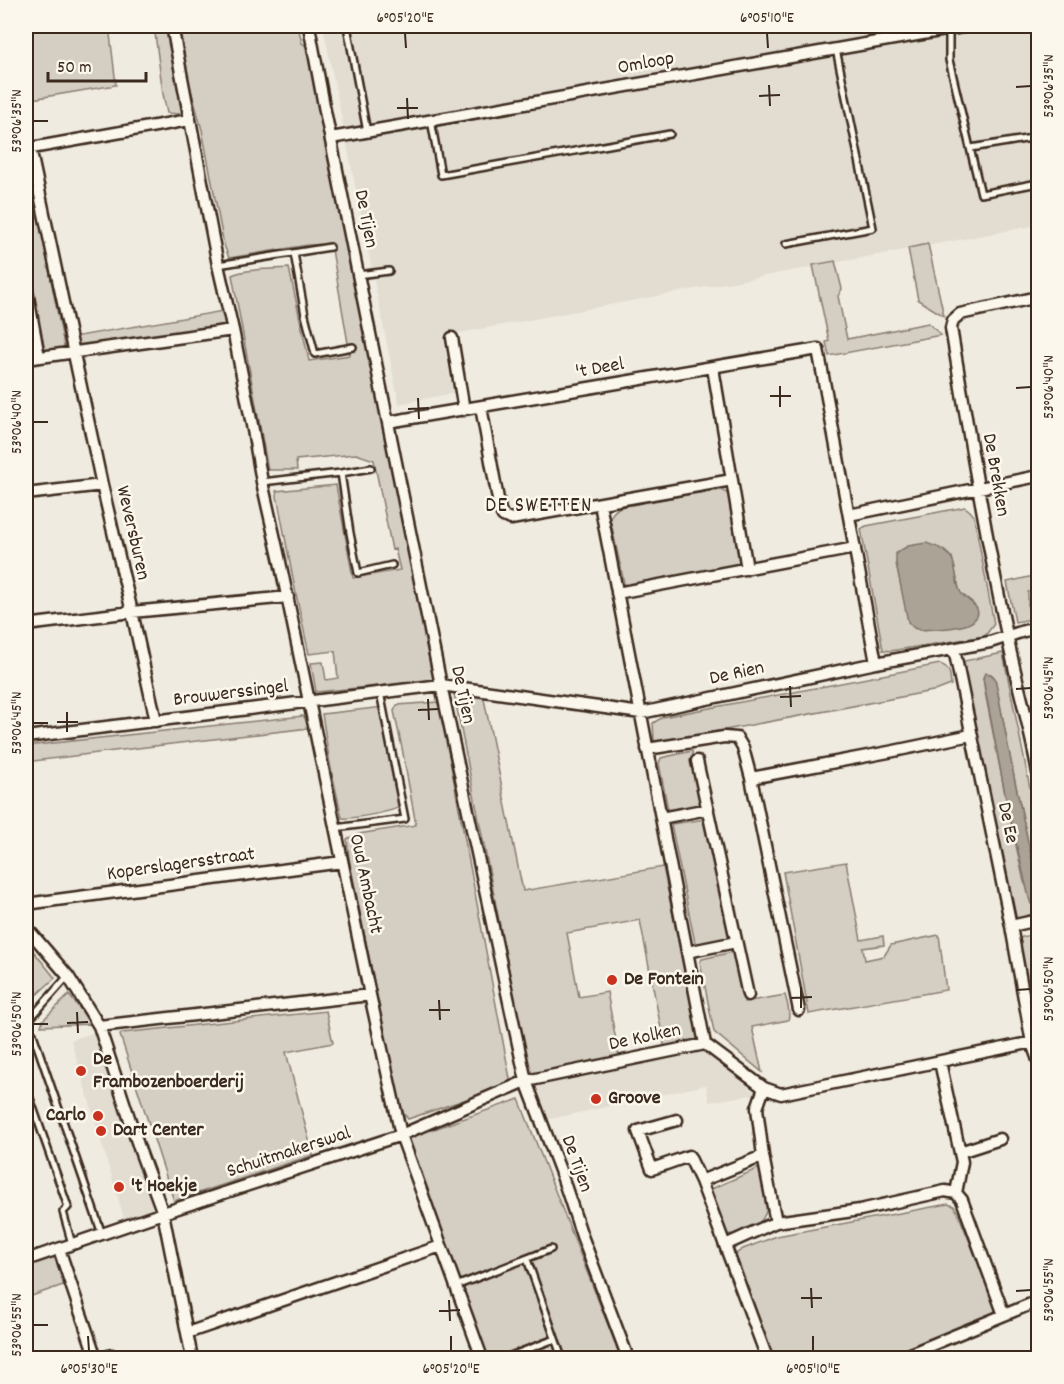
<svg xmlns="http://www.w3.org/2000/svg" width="1064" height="1384" font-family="Dekko,sans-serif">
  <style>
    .built { fill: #e2dcd1 }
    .green { fill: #d5cec3; stroke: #887c70; stroke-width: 1.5; fill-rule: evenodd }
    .water { fill: #aca397; stroke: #7f7367; stroke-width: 1.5 }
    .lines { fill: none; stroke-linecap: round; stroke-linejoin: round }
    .service-casing { stroke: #3b2a1e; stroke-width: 10 }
    .minor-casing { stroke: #3b2a1e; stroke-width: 15 }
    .service { stroke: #fbf7ec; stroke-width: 5 }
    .minor { stroke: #fbf7ec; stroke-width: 10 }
    .ticks { fill: none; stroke: #3b2a1e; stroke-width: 2 }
    .poi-dot { fill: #c8321e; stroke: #fbf7ec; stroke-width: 2 }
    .labels { text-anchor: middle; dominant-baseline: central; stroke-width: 5; stroke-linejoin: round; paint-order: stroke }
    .street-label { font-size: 20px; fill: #3b2a1e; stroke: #fbf7ec }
    .poi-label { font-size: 20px; font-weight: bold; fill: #3b2a1e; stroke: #fbf7ec; text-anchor: start }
    .neighbourhood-label { font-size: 21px; letter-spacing: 1.5px; fill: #3b2a1e; stroke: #fbf7ec }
    .neatline { fill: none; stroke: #3b2a1e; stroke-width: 2 }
    .ticks-label { font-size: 15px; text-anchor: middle; fill: #3b2a1e }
  </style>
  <rect width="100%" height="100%" fill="#f0ebe0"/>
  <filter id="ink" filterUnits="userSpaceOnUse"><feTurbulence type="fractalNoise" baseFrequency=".0167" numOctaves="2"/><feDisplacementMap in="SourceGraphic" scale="12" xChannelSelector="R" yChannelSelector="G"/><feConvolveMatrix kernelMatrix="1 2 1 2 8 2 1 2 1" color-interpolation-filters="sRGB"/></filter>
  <g filter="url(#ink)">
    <path class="built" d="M323 26H1038V225L443 336 453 393 399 404Z
      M104 1029 159 1207 124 1218 71 1040Z
      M703 1050 757 1094 709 1102 706 1085 546 1120 534 1085Z"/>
    <path class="green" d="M26 26H109L116 85 26 100Z
      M154 26H166L182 112 178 114 167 113 163 94Z
      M179 26H298L302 43 307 47 435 679 429 681 316 692 311 663 323 662 326 680 338 678 335 651 309 654 296 594 276 491 336 485 353 578 400 570 395 549 392 550 374 460 356 454 296 460 297 470H268L232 275C249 268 270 270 289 268L309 361 350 355 331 244 308 245 229 258 224 245 202 130 188 79Z
      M26 154 64 345V349L45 351 43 347 26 256Z
      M928 244 944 316 918 300 908 248Z
      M835 261 842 289 838 296 847 339 928 323 941 335 829 356 826 342 829 341 813 265Z
      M223 311 228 333 76 358 73 337Z
      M722 490 729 495 740 561 737 565 627 586 624 583 610 518C612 513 615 510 620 507L692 494Z
      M965 507 970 511 974 516 994 624 985 636 890 651 883 650 861 529 866 526ZM952 557 960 593 972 602 973 621 965 625 920 630 901 584 896 563Z
      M1038 575V590L1028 592V608L1038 606V618L1015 622 1007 582Z
      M1003 653 1038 828V888L1014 777 995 678 991 674 984 675 983 678 985 692 1007 804 1024 882 1037 904 1038 901V919L1016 923 966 682 964 661Z
      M940 664C951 668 950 675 951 685L938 690 725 730 655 742 654 740 653 723 663 717Z
      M453 689 483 694 523 891 663 867 699 1041 665 1049 640 920 567 933 579 997 607 992 619 1057 530 1077Z
      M439 702 511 1084 408 1119 404 1114 395 1086 349 858 347 839 358 834 416 825 402 748 394 711 397 705Z
      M384 707 401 806C393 812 353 819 342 818L330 764 322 714Z
      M303 716 308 722 309 728 146 747 26 762V746Z
      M692 751 703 804 668 810 660 769 659 763 661 758Z
      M706 819 729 926 731 941 699 945 695 943 671 824Z
      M846 862 861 940 883 936 884 945 863 948 865 960 884 956 891 945 939 935 946 990 809 1014 783 872Z
      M1038 933V948L1037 950 1038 959V1034L1019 938Z
      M26 942 55 978 32 999 26 1007Z
      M733 952 744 1002 785 995C787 1002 791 1013 788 1020L752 1027 762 1072 714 1032 700 962 702 959Z
      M69 995 92 1024 41 1026 43 1020Z
      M326 1011 333 1043 286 1052 313 1155 174 1201 120 1035 122 1033Z
      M519 1099 621 1358H487L406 1139Z
      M759 1168 762 1170C766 1194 776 1217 749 1229 740 1233 734 1235 725 1234L709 1190Z
      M948 1204 954 1206 958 1213 996 1307 994 1313 987 1318 887 1358H772L736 1263V1257L737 1253 743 1249 777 1236Z
      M57 1255 66 1284 26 1298V1265Z"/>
    <path class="water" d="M926 543C935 546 943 548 950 556 957 563 955 582 960 591 963 600 987 607 974 620 966 629 933 629 920 630L914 628 908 622 896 563V553L908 546Z
      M986 673C993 674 995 677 996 683L1014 777 1038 888V901L1037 904H1031L1029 898 1007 804 983 678Z"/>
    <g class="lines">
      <g class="service-casing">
        <path id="service" d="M347 26 367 132
          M949 29V60L981 194 1038 183
          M431 120 441 175 670 134
          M971 148 1038 137
          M786 244 873 228 836 49
          M294 253 305 315 315 354 353 347
          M218 265 330 247
          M358 275 389 271
          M341 473 371 468
          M262 482 341 473 350 533 358 573 392 565
          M335 828 405 819 380 692
          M26 1029 29 1020 68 976
          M26 1034H33L102 1234
          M26 1087 68 1207 63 1212 72 1244
          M527 1259 562 1358
          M456 1286 551 1249
          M505 1358 555 1339"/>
      </g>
      <g class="minor-casing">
        <path id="minor" d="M172 26 218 265 233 330 253 430 262 482 279 557 370 995 401 1135 482 1358
          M309 26 325 111 441 685 526 1081 561 1173 582 1236 628 1358
          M331 138 968 26
          M30 148 102 485 132 612 156 721
          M26 149 189 120
          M26 285 39 357
          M1038 297 960 314 953 320 951 328C968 430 985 533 1007 635 1016 681 1030 726 1038 773
          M452 338 464 410
          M26 359 233 330
          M713 368 747 569
          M481 407 500 510 503 516 511 519 732 480
          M388 422 818 349 876 663
          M26 494 102 485
          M600 504 705 1044
          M849 515 1038 476
          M617 593 855 548
          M26 625 132 612 288 597
          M954 649 1011 926 1032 1043 1038 1060
          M26 737 441 685 641 713 876 663 990 642 1024 631 1038 628
          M647 749 724 737 737 738 743 748 751 778 799 1010
          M697 761 748 995
          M751 778 894 751 971 735
          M661 818 708 809
          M26 904 342 862
          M1011 926 1038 920
          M26 927 68 976 99 1026 140 1151 163 1213 192 1358
          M687 952 736 942
          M99 1026 370 995
          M940 1062 962 1162 956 1193
          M764 1088 781 1094 1038 1041
          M677 1120 638 1131 652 1169 689 1156 701 1181
          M960 1152 1000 1139
          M763 1156 701 1181 767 1358
          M725 1245 776 1222 860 1210 945 1191 956 1193 962 1200 1004 1315
          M59 1249 96 1358
          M26 1260 163 1213 401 1135 526 1081 705 1044 764 1088 757 1108 763 1156 776 1222
          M187 1333 441 1246
          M102 1358 112 1355
          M900 1358 1038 1301"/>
      </g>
      <use href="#service" class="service"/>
      <use href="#minor" class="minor"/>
    </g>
  </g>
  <path class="ticks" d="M405 33 406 48M767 33 768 48M769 85 770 106M1016 87 1031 86M759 96 780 95M407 98 408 119M397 108H418M33 121H48M780 386V407M1016 388 1031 387M770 396H791M418 398 419 419M408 409 429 408M33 422H48M790 686 791 707M1016 689 1031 688M780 697 801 696M428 699 429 720M418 710 439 709M67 712V732M57 722H78M33 723H48M801 987V1008M1016 990 1031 989M791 998 812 997M439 1000 440 1020M429 1010H450M77 1012 78 1033M67 1023 88 1022M33 1024H48M811 1288 812 1308M1016 1291 1031 1290M801 1298H822M449 1300 450 1321M439 1311 460 1310M33 1325H48M88 1336 89 1351M451 1336V1351M813 1336V1351"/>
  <g class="poi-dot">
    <circle cx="612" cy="980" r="6"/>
    <circle cx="81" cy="1071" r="6"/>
    <circle cx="596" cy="1099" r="6"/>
    <circle cx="98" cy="1116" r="6"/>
    <circle cx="101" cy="1131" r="6"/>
    <circle cx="119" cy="1187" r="6"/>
  </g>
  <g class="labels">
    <g class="street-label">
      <text transform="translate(646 64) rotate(-10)">Omloop</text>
      <text transform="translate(365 219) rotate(79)">De Tijen</text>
      <text transform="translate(600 369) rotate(-10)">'t Deel</text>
      <text transform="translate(995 475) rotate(80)">De Brekken</text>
      <text transform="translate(132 533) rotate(77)">Weversburen</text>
      <text transform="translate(737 674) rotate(-12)">De Rien</text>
      <text transform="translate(231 694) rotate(-7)">Brouwerssingel</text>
      <text transform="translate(462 695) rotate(78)">De Tijen</text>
      <text transform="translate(1007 823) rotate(78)">De Ee</text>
      <text transform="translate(181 865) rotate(-8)">Koperslagersstraat</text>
      <text transform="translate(365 884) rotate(78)">Oud Ambacht</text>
      <text transform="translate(645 1038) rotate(-12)">De Kolken</text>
      <text transform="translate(289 1153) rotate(-18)">Schuitmakerswal</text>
      <text transform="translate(576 1164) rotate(70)">De Tijen</text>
    </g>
    <g class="poi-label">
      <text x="624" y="980">De Fontein</text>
      <text x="93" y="1060">De<tspan x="93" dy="23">Frambozenboerderij</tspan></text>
      <text x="608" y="1099">Groove</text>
      <text x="86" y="1116" text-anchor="end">Carlo</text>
      <text x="113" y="1131">Dart Center</text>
      <text x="131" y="1187">'t Hoekje</text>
    </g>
    <g class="neighbourhood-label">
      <text x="539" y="507">DE SWETTEN</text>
    </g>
  </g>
  <rect width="1064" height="1384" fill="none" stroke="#fbf7ec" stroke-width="66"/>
  <path d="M48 72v9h98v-9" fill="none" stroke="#3b2a1e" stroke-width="3"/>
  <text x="57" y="72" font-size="18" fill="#3b2a1e" stroke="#fbf7ec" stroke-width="4.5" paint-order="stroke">50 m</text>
  <rect x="33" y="33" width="998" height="1318" class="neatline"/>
  <g class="ticks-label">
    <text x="405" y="22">6°05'20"E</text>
    <text x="767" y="22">6°05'10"E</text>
    <text transform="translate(1048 86) rotate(-90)" y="5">53°06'35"N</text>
    <text transform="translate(16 121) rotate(-90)" y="5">53°06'35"N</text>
    <text transform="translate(1048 387) rotate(-90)" y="5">53°06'40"N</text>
    <text transform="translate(16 422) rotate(-90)" y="5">53°06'40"N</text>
    <text transform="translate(1048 688) rotate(-90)" y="5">53°06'45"N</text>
    <text transform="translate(16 723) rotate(-90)" y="5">53°06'45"N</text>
    <text transform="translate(1048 989) rotate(-90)" y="5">53°06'50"N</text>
    <text transform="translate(16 1024) rotate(-90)" y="5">53°06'50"N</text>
    <text transform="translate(1048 1290) rotate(-90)" y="5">53°06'55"N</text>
    <text transform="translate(16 1325) rotate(-90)" y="5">53°06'55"N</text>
    <text x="89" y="1373">6°05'30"E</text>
    <text x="451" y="1373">6°05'20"E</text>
    <text x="813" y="1373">6°05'10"E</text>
  </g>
</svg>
